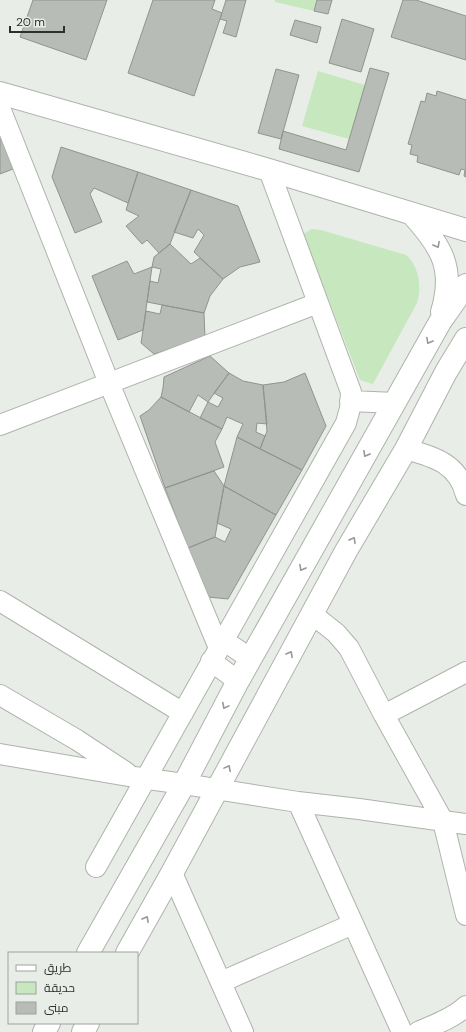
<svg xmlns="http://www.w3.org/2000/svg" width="466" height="1032" font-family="'DM Sans',Cairo,sans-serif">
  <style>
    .green { fill: #c7e7be }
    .building { fill: #b7bcb6; stroke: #90948e }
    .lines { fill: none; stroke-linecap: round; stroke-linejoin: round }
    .street-casing { stroke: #aeb3ac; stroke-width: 22 }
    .secondary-casing { stroke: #aeb3ac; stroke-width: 24 }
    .street { stroke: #fff; stroke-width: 20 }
    .secondary { stroke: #fff; stroke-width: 22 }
    .oneway { stroke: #969896 }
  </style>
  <rect width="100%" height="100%" fill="#e8eee7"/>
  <path class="green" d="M275 0H317L314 11 275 2Z
    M318 71 365 85 349 139 302 126Z
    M312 229 321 230 406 255C419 266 422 287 417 303L373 384 360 380 303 234Z"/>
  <path class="building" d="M33 0H107L86 60 20 37Z
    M153 0H215L212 9 222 13 194 96 128 73Z
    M226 0H246L236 37 223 33 227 21 220 19Z
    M317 0H332L328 14 314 11Z
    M403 0H416L466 16V60L391 37Z
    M342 19 374 29 361 72 329 63Z
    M295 20 321 27 317 43 290 35Z
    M370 68 389 73 359 172 279 149 283 131 346 150Z
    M276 69 299 75 281 139 258 133Z
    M437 91 466 100V177L464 176 465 170 461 169 459 175 417 162 418 156 410 154 412 145 408 144 421 101 425 102 427 93 436 96Z
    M0 134 13 169 0 174Z
    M61 147 138 172 128 203 94 188 90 194 102 222 75 233 52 177Z
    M138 172 191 190 170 244 159 253 147 240 142 244 126 226 139 216 126 210Z
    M191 190 238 206 260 262 240 267 223 279 194 252 204 235 198 229 193 238 174 232Z
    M170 244 191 264 200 258 223 279 210 296 204 313 147 302 150 281 158 283 161 269 152 267 154 257Z
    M127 261 134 274 152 267 143 330 118 340 92 276Z
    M162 305 204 313 205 338 154 354 141 343 146 311 160 314Z
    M210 356 229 373 208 402 198 395 189 412 161 397 163 388 164 377Z
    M229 373 243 381 263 385 267 424 257 423 256 432 265 436 260 449 237 437 243 424 227 417 222 429 200 418 208 402 218 407 223 398 214 393Z
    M305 373 326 426 302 470 260 449 267 431 263 385 284 382Z
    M161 397 222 429 215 442 224 467 165 488 140 416 149 410Z
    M237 437 302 470 276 515 224 486Z
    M214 471 224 486 215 537 188 548 165 488Z
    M224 486 276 515 228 599 208 597 188 548 215 537 225 542 231 529 217 523Z"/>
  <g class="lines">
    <g class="street-casing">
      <path id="street" d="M0 108 109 383 219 648
        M350 401 395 403
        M0 425 318 303
        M406 449C434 457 458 463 466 495
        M0 601 183 713
        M312 614 336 633 349 648 384 715 443 821 466 915
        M223 640 251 659
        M211 661 238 681
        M0 695 77 740 127 773
        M384 715 466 672
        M0 754 134 777 184 784 298 802 359 809 466 824
        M298 802 402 1032
        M96 867 346 423 350 408 351 392 269 170
        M172 873 243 1032
        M221 982 353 924
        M418 1032C434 1025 453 1018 466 1006"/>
    </g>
    <g class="secondary-casing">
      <path id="secondary" d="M0 93 269 170 466 230
        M413 215C442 247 455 269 442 312
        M88 953 184 784 238 681 440 322 466 285
        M127 953 172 873 346 551 406 449 446 372 466 339
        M44 1032 49 1023
        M83 1032 88 1023"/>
    </g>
    <use href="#street" class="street"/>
    <use href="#secondary" class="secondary"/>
  </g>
  <defs><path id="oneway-chevron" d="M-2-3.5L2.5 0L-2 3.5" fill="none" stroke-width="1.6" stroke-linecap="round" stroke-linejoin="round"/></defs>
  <g class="oneway">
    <use href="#oneway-chevron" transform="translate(437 245) rotate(61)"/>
    <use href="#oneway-chevron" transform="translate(429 341) rotate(119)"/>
    <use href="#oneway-chevron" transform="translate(366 454) rotate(119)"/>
    <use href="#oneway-chevron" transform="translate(353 540) rotate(-60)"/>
    <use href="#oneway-chevron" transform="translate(302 568) rotate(119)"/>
    <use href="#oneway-chevron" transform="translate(290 654) rotate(-61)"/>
    <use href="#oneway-chevron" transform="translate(225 706) rotate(118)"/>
    <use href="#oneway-chevron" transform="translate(228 768) rotate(-62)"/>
    <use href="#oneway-chevron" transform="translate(146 919) rotate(-61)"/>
  </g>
  <rect x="8" y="952" width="130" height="72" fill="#e8eee7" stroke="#9ea29d"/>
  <rect x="16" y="965" width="20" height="6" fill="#ffffff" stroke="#9ea29d"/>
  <text x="44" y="972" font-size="12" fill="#2e302d">طريق</text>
  <rect x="16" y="982" width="20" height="12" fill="#c7e7be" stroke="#9ea29d"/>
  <text x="44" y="992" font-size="12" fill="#2e302d">حديقة</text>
  <rect x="16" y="1002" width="20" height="12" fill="#b7bcb6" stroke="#9ea29d"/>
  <text x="44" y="1012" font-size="12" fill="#2e302d">مبنى</text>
  <path d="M10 26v6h54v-6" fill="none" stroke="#2e302d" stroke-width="2"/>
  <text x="16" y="26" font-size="12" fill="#2e302d" stroke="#e8eee7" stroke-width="3" paint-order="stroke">20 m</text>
</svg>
